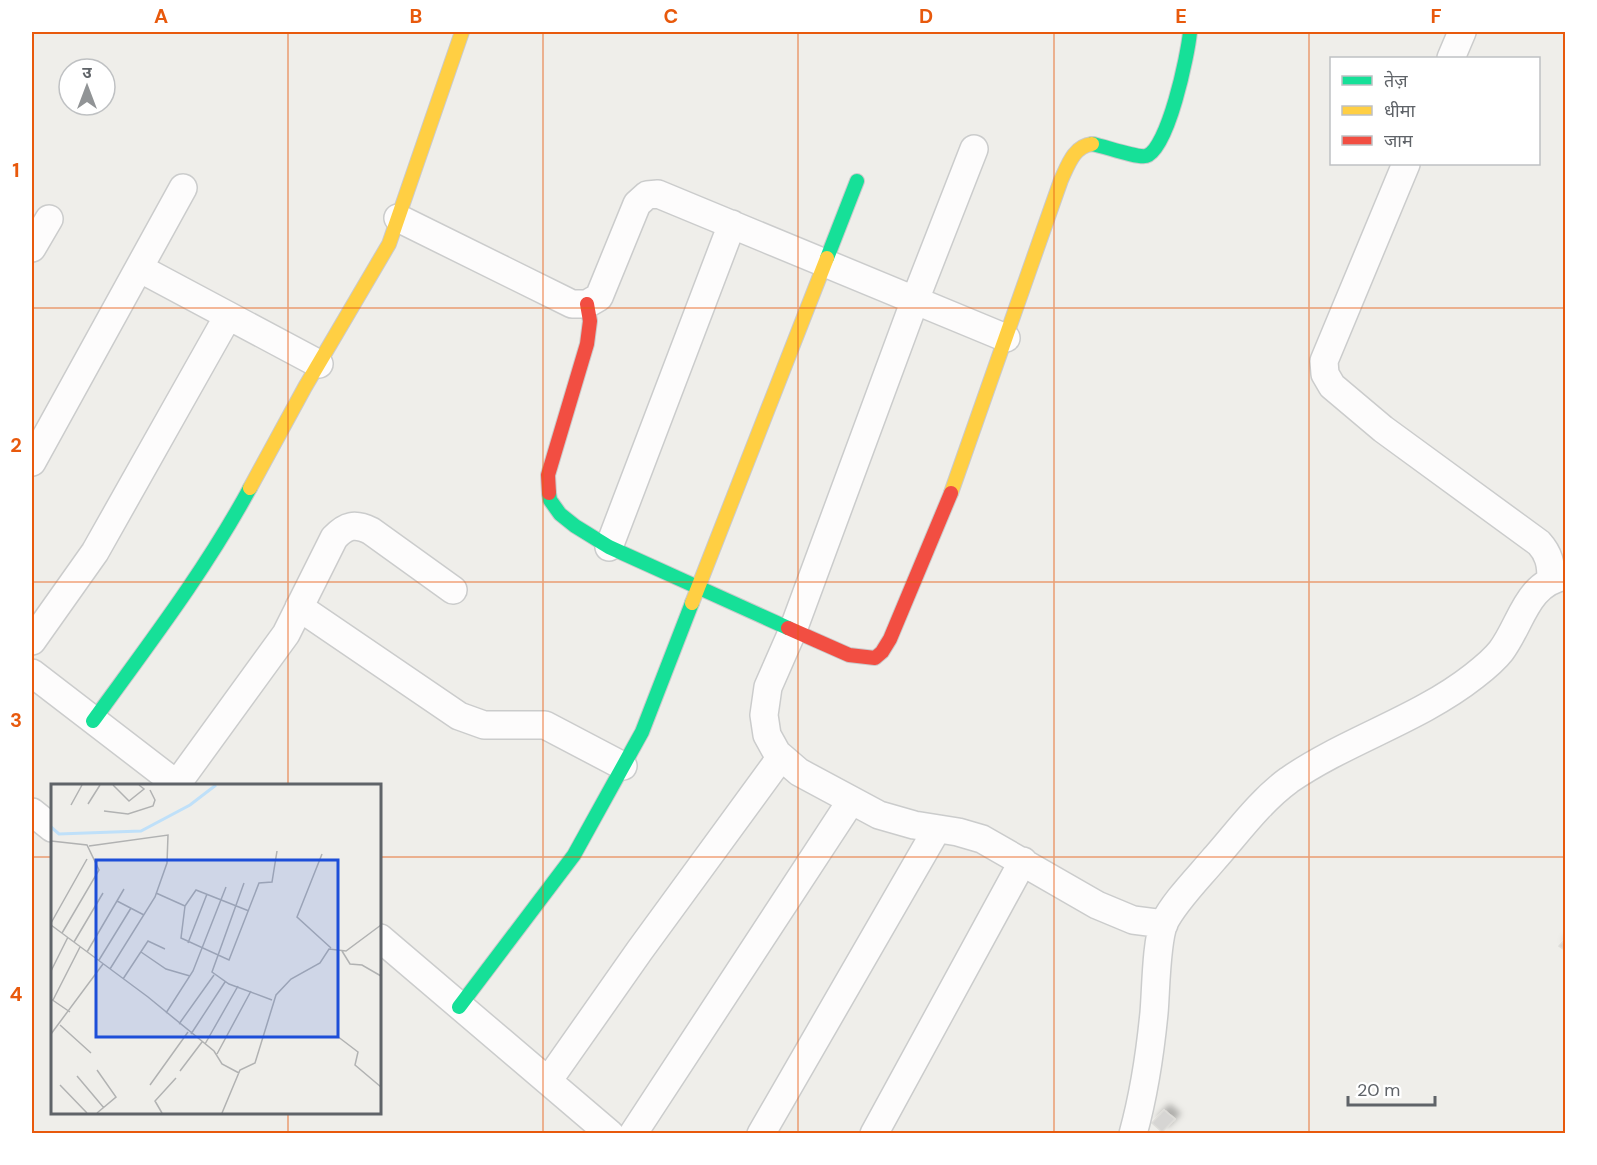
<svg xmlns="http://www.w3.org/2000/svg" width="1597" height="1165" font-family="'DM Sans','Noto Sans Devanagari',sans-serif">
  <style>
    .building { fill: #d6d5d3; stroke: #deddd9; stroke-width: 1.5; filter: url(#shadow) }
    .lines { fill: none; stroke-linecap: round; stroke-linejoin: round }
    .street-casing { stroke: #cbcccc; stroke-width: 30 }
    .fast-casing { stroke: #cacacb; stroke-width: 16 }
    .slow-casing { stroke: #cacacb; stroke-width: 16 }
    .jam-casing { stroke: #cacacb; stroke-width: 16 }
    .street { stroke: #fdfcfc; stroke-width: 27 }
    .fast { stroke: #16e098; stroke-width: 14 }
    .slow { stroke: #ffcf43; stroke-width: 14 }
    .jam { stroke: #f24e42; stroke-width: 14 }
    .grid { fill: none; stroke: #e8590c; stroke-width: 1.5; stroke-opacity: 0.55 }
    .inset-river { fill: none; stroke: #bfe0f9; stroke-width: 3 }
    .inset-road { fill: none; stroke: #b1b2b2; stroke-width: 1.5 }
    .view { fill: #1d4ed8; fill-opacity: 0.15; stroke: #1d4ed8; stroke-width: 3 }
    .inset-edge { fill: none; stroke: #5f6368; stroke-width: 3 }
    .neatline { fill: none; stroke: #e8590c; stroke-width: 2 }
    .grid-label { font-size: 20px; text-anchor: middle; font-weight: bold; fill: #e8590c }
  </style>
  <defs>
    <filter id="shadow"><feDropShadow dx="5.5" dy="-5.5" stdDeviation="3" flood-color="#0004"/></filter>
  </defs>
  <rect width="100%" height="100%" fill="#efeeea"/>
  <path class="building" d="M1566 938V951L1559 946Z
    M1164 1110 1175 1119 1162 1132 1152 1123Z"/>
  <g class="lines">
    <g class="street-casing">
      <path id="street" d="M1451 58 1462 32
        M974 149 915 300 793 630 768 687 764 715 767 735 777 753 799 772 879 815 914 825 958 832 982 839 1097 905 1133 920 1164 924
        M1406 164 1324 361 1325 374 1332 386 1383 429 1539 543C1549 554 1551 564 1551 579
        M398 218 572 304H587L599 297 637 204 647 195 658 194 1006 338
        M32 248 49 219
        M139 268 319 364
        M32 462 183 188
        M609 547 732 224
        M299 607 459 716 484 725H545L623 766
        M32 641 95 552 228 316
        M32 673 179 786
        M177 784 286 634 334 538C346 525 355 523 371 531L453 590
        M32 812 52 828
        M380 938 610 1134
        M548 1081 640 950 781 757
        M633 1134 851 801
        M761 1134 937 829
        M874 1134 1023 861
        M1133 1134C1144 1094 1150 1054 1154 1013 1156 991 1156 942 1164 923 1174 902 1199 877 1214 859 1237 833 1260 801 1289 780 1347 740 1418 720 1474 676 1483 669 1494 660 1501 651 1522 623 1526 583 1566 576"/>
    </g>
    <g class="fast-casing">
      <path id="fast" d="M1092 144C1104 146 1136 158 1146 156 1168 150 1188 54 1190 32
        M827 258 857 181
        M549 493 550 500 560 514 575 526 609 547 788 628
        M93 721C148 645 205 571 250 488
        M459 1007 574 855 642 732 692 603"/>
    </g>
    <g class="slow-casing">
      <path id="slow" d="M250 488 305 387 389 244 462 32
        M951 493 1061 180C1068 165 1074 146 1092 144
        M692 603 827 258"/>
    </g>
    <g class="jam-casing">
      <path id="jam" d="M549 493 548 475 587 344 590 321 587 304
        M788 628 849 655 875 658 882 652 890 639 951 493"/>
    </g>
    <use href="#street" class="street"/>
    <use href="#fast" class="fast"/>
    <use href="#slow" class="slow"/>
    <use href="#jam" class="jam"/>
  </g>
  <path class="grid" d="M288 32V786M543 32V1134M798 32V1134M1054 32V1134M1309 32V1134M32 308H1566M32 582H1566M32 857H52M380 857H1566M288 1112V1134"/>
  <g transform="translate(51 784)">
    <rect width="330" height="330" fill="#efeeea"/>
    <path class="inset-river" d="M0 43 8 50 90 47 139 21 165 1"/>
    <path class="inset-road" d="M62 1 78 17 93 5 88 1M37 20 49 1M20 21 31 1M53 27 77 30 102 22 104 16 99 6M0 57 36 61 48 86 11 149M38 62 117 51 116 79 104 113 59 185M271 70 246 133 280 164M193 99 161 188 178 200 221 216M105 109 134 122 145 106 198 127M66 117 93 131M134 122 130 154 178 176 208 99 221 98 226 67M0 139 36 75M0 141 97 213 163 267 171 280 188 289M23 158 52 109M137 159 156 110M291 167 299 180 311 181 330 192M36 168 73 105M90 168 115 185 139 192M48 176 80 124M0 187 17 153M72 195 97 157 114 165M0 215 19 228M2 216 29 163M115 229 142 187 175 103M128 240 163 191M9 241 40 269M0 250 52 180M140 250 174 198M286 252 307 268 304 281 330 303M154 260 187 202M166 270 200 207M46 286 65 313 46 329M129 287 151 258M26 292 53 324M9 301 36 329M99 301 137 248M111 329 104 317 125 294M171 329 189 286 204 279 225 211 240 195 269 179 278 165 295 167 330 141"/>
    <path class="view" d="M45 76H287V253H45Z"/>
    <rect width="330" height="330" class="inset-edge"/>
  </g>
  <rect width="1597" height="1165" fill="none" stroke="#ffffff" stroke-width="66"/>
  <rect x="1330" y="57" width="210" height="108" fill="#ffffff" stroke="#bfc1c3" stroke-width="1.5"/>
  <rect x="1342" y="76" width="30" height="9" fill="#16e098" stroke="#bfc1c3" stroke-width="1.5"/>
  <text x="1384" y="87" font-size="18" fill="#5f6368">तेज़</text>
  <rect x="1342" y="106" width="30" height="9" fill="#ffcf43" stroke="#bfc1c3" stroke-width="1.5"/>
  <text x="1384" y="117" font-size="18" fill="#5f6368">धीमा</text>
  <rect x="1342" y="136" width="30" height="9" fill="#f24e42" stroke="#bfc1c3" stroke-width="1.5"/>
  <text x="1384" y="147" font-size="18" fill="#5f6368">जाम</text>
  <g transform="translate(87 87)"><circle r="28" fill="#ffffff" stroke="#bfc1c3" stroke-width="1.5"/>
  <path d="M0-4.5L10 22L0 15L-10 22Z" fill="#919496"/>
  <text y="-9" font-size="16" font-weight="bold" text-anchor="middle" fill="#5f6368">उ</text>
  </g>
  <path d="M1348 1096v9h87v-9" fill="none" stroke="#5f6368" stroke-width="3"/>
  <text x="1357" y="1096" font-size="18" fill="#5f6368" stroke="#ffffff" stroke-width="4.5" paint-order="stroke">20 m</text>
  <rect x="33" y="33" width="1531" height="1099" class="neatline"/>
  <g class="grid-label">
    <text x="161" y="23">A</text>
    <text x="416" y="23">B</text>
    <text x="671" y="23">C</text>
    <text x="926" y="23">D</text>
    <text x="1181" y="23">E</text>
    <text x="1436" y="23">F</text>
    <text x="16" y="177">1</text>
    <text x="16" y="452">2</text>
    <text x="16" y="727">3</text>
    <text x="16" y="1001">4</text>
  </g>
</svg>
